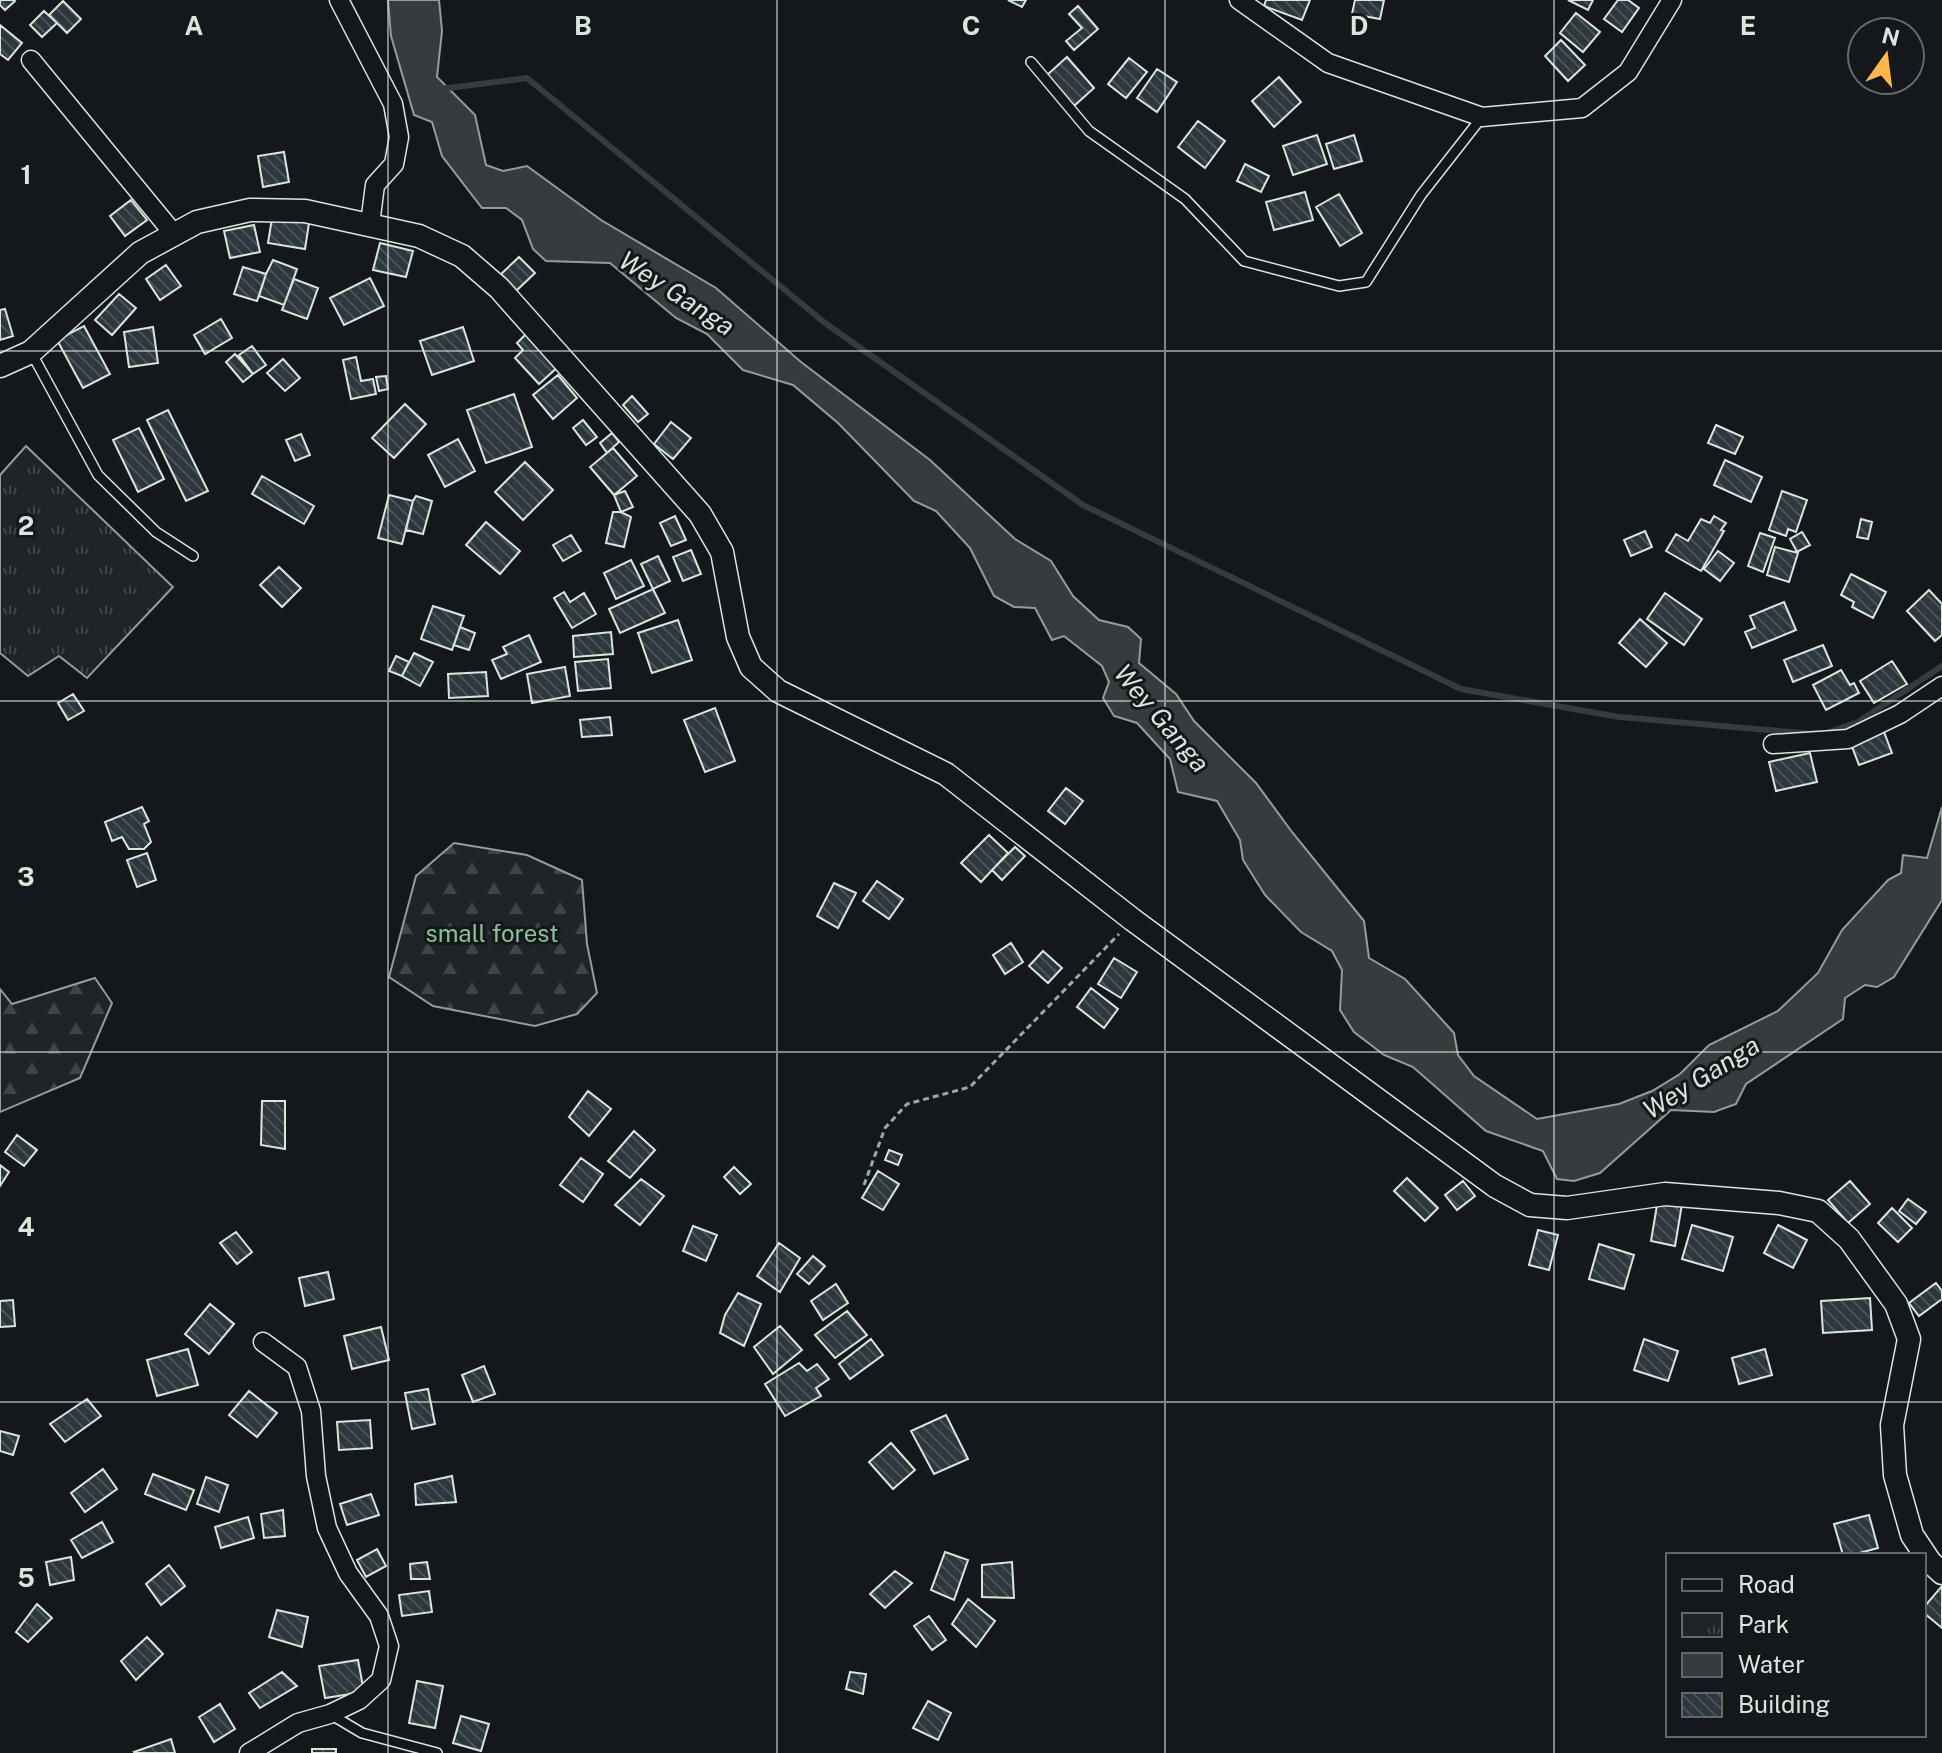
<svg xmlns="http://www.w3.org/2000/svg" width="1942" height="1753" font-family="'Public Sans',sans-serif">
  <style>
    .forest { fill: url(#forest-firs); stroke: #939e99; stroke-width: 2 }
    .park { fill: url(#park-tufts); stroke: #939e99; stroke-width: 2 }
    .water { fill: #363b3e; stroke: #939e99; stroke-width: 2 }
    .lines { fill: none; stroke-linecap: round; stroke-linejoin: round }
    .stream { stroke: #363b3e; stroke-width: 6 }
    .building { fill: url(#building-back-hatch); stroke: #d8e6dc; stroke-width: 2 }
    .service-casing { stroke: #d8e6dc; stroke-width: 12 }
    .minor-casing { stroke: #d8e6dc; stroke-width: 21 }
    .tertiary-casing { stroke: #d8e6dc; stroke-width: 25 }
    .path { stroke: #9da8a2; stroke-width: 3; stroke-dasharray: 6 4; stroke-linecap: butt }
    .service { stroke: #14181c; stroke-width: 9 }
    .minor { stroke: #14181c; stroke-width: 18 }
    .tertiary { stroke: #14181c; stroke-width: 22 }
    .grid { fill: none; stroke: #d8e6dc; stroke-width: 2; stroke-opacity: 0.55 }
    .labels { text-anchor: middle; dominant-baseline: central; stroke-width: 6; stroke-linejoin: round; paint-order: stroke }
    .park-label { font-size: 24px; fill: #8ac095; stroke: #14181c }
    .water-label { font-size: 26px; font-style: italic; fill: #d8e6dc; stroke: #14181c }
    .grid-label { font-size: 26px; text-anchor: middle; font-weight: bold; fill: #d8e6dc; stroke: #14181c; stroke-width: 6; stroke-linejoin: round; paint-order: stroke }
  </style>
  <defs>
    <pattern id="forest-firs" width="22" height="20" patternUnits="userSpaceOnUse" patternTransform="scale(2)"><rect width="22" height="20" fill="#202428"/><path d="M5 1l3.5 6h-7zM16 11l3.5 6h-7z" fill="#404447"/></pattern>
    <pattern id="park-tufts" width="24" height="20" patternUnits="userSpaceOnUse" patternTransform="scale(2)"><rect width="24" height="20" fill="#202428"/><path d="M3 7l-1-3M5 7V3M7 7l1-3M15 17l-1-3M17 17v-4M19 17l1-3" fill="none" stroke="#404447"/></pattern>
    <pattern id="building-back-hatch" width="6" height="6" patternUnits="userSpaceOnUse" patternTransform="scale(2)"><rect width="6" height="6" fill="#2c363c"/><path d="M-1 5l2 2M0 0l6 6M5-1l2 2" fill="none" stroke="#4a5358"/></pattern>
  </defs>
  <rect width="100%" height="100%" fill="#14181c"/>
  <path class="forest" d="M454 843 527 855 582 880 587 944 597 993 577 1014 535 1026 433 1006 389 977 416 876Z
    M95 978 112 1003 80 1078 0 1112V989L12 1004Z"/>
  <path class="park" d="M26 446 173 587 87 678 59 656 28 676 0 653V475Z"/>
  <path class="water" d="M388 0H439L442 31 437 77 475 115 486 165 503 171 527 166 601 220 716 288 801 362 930 460 1015 539 1051 561 1073 596 1099 620 1128 627 1141 639 1139 663 1176 694 1194 721 1256 783 1292 832 1364 921 1369 958 1405 979 1454 1033 1458 1055 1474 1076 1537 1119 1619 1104 1652 1091 1680 1074 1709 1045 1778 1011 1818 973 1842 930 1888 880 1901 873 1903 855 1927 858 1942 807V900L1894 977 1877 987 1865 985 1845 998 1843 1019 1746 1084 1736 1104 1714 1112 1671 1110 1600 1173 1574 1181 1557 1179 1543 1151 1486 1131 1413 1067 1384 1055 1354 1032 1340 1010 1342 970 1332 951 1301 932 1265 895 1243 860 1240 840 1217 801 1178 792 1170 759 1137 723 1114 716 1103 698 1109 682 1102 666 1064 636 1052 640 1035 608 1014 607 994 596 970 548 936 511 914 501 838 423 793 385 743 370 707 334 676 318 610 263 546 261 533 249 522 220 506 208H482L442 156 432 122 414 115 391 36Z"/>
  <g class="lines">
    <path class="stream" d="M440 89 527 78 825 323 1083 505 1461 689 1619 717 1813 734
      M1824 734 1858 722 1942 666"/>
  </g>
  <path class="building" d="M0 0H14L15 1 5 10 0 5Z
    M1008 0H1026L1022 7Z
    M1266 0H1310L1302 20 1264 6Z
    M1355 0H1384L1380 19 1352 14Z
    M1568 0H1593L1588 10Z
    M1618 0H1628L1639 8 1622 32 1604 19Z
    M63 1 81 19 67 33 49 15Z
    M1078 6 1098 29 1074 50 1066 41 1082 28 1069 14Z
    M44 11 57 23 42 37 30 25Z
    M1576 13 1600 32 1583 52 1560 33Z
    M0 25 22 43 8 60 0 54Z
    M1561 40 1585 65 1568 81 1545 56Z
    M1067 57 1094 88 1074 106 1047 75Z
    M1129 58 1147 72 1126 98 1108 84Z
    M1157 69 1177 82 1157 112 1137 98Z
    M1279 77 1301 102 1274 127 1252 101Z
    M1198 121 1225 141 1205 168 1178 147Z
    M1317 135 1327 164 1293 175 1283 146Z
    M1354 135 1362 161 1334 169 1326 144Z
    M284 152 289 182 263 187 258 156Z
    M1245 164 1269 176 1261 192 1237 181Z
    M1305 192 1313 220 1274 230 1266 202Z
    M1339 194 1362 233 1340 246 1316 207Z
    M131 200 147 220 125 236 110 216Z
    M272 218 309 223 305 249 268 243Z
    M254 225 260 252 230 258 224 231Z
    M380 243 413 251 406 277 373 270Z
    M519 257 535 273 516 291 500 275Z
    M273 260 297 269 284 305 259 296 266 274Z
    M166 265 181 286 160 300 146 279Z
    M243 267 266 274 257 301 234 294Z
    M370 278 384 306 344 325 330 298Z
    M294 279 318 288 307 319 282 310Z
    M119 294 136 308 112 335 95 320Z
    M5 309 13 336 0 340V310Z
    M221 319 232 338 205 354 194 335Z
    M84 326 110 374 83 388 57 340Z
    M153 327 158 363 129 367 124 332Z
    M463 327 474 361 432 375 420 341Z
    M528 332 559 366 539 384 515 358 523 350 517 343Z
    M252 346 266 365 253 374 239 355Z
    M235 354 253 374 243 382 226 362Z
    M356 357 361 381 373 379 376 394 351 399 343 360Z
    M283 359 300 378 285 391 267 373Z
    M558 375 577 398 553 419 533 395Z
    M386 376 388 389 379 391 376 377Z
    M514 394 532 447 486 463 467 410Z
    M632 396 648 414 638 422 623 405Z
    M405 404 426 424 394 458 372 438Z
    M168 410 208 491 186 501 147 420Z
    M583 420 597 437 586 445 573 428Z
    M671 422 691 438 673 459 654 444Z
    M1716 425 1743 437 1735 454 1708 443Z
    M139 428 164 479 138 492 113 440Z
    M612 433 619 442 607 453 600 443Z
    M301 434 310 455 295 461 286 440Z
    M458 439 475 471 445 487 428 455Z
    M613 448 637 476 614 495 590 467Z
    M1725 460 1762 477 1751 502 1714 485Z
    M525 462 553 490 523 520 495 492Z
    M262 476 314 506 304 524 252 494Z
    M625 491 633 507 621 512 614 495Z
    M1782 491 1807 500 1796 532 1788 529 1786 536 1769 530Z
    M389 495 413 501 402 544 378 538Z
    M416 496 432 501 423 534 406 530 413 501Z
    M613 512H621L631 517 624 547 606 543Z
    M675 516 686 540 671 546 660 523Z
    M1714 516 1726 523 1721 530 1724 531 1701 571 1666 551 1676 534 1688 541 1701 519 1710 523Z
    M1861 519 1872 522 1868 539 1857 537Z
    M486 522 520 551 500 574 466 545Z
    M1645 531 1652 547 1631 556 1624 540Z
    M1802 532 1810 545 1797 552 1790 539Z
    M1760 533 1775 538 1763 572 1748 566Z
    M571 535 581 551 563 561 553 545Z
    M1775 547 1798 553 1789 582 1767 575Z
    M691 550 701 574 683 581 673 557Z
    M1718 551 1734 563 1720 581 1704 569Z
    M658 556 670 581 653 589 641 564Z
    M631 560 644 586 616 599 604 573Z
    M279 567 301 588 282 607 260 585Z
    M1851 574 1886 592 1873 618 1852 607 1854 602 1841 595Z
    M653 589 665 613 620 633 609 609Z
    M1929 590 1942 604V635L1935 641 1907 611Z
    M564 592 570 602 584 593 596 614 572 628 554 598Z
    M1665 593 1702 619 1684 645 1647 619Z
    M1784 602 1796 630 1752 648 1745 632 1755 628 1750 616Z
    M433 606 464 616 452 650 421 639Z
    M1640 619 1667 643 1646 667 1619 643Z
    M678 620 692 660 652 673 638 633Z
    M460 627 475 633 469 650 454 645Z
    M611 632 613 654 574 657 573 636Z
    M529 635 541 662 501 679 492 660 507 654 503 647Z
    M1823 645 1832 666 1793 682 1784 660Z
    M414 653 433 662 420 686 402 676Z
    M396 656 409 662 402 676 389 671Z
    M608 659 611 688 578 691 575 662Z
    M1892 661 1907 684 1874 703 1860 681Z
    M565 667 570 696 532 703 527 674Z
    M1841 670 1850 685 1854 683 1859 693 1826 710 1813 685Z
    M486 672 488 696 449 698 448 674Z
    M73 694 84 711 68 720 58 703Z
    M715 708 735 761 705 772 684 720Z
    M610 717 612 735 582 737 580 720Z
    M1884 732 1892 753 1859 765 1851 744Z
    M1810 753 1817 782 1776 791 1769 762Z
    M1066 788 1083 801 1065 824 1048 811Z
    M142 807 149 821 144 824 151 842 144 849H129L122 837 112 841 105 822Z
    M989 835 1008 853 981 882 961 863Z
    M1015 847 1025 856 1002 880 992 870Z
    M147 853 156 880 137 887 127 860Z
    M877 881 903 899 889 919 863 901Z
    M834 883 856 893 838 928 817 916Z
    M1011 943 1023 962 1005 974 993 955Z
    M1043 951 1062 968 1048 983 1029 966Z
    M1114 958 1137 972 1121 998 1098 984Z
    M1091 988 1118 1009 1104 1028 1077 1007Z
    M588 1091 611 1109 589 1136 569 1117Z
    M262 1101H285V1149L261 1145Z
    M634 1131 655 1150 630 1178 608 1161Z
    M17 1135 37 1150 24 1166 5 1152Z
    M889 1150 902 1155 898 1165 885 1160Z
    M581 1158 603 1174 583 1202 560 1185Z
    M0 1165 9 1172 0 1186Z
    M734 1167 751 1184 740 1194 724 1177Z
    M878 1171 899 1184 883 1210 862 1198Z
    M1407 1178 1438 1208 1425 1221 1394 1191Z
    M641 1179 664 1196 640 1225 615 1205Z
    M1463 1181 1475 1196 1457 1210 1445 1195Z
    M1850 1181 1870 1204 1848 1223 1828 1200Z
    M1658 1199 1682 1204 1675 1246 1651 1241Z
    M1908 1199 1926 1212 1916 1224 1899 1211Z
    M1892 1208 1912 1228 1898 1242 1878 1223Z
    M1692 1225 1733 1237 1723 1271 1682 1259Z
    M1778 1225 1807 1240 1793 1268 1764 1253Z
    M693 1226 717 1235 706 1261 683 1251Z
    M1538 1230 1558 1235 1549 1270 1529 1265Z
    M236 1232 252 1252 237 1264 220 1243Z
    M779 1243 800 1258 780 1292 757 1276Z
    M1599 1244 1634 1255 1624 1289 1589 1279Z
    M813 1256 825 1266 809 1284 797 1274Z
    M328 1272 334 1299 305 1306 299 1278Z
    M1936 1283 1942 1291V1299L1919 1316 1909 1303Z
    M836 1284 848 1303 823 1320 811 1301Z
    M738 1293 761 1304 744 1346 720 1333 725 1315Z
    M1870 1298 1872 1330 1823 1333 1821 1301Z
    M13 1300 15 1326 0 1327V1301Z
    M210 1304 234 1324 209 1354 185 1334Z
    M847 1311 867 1335 835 1358 815 1335Z
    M780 1326 802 1350 773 1374 754 1347Z
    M381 1327 389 1360 352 1369 344 1336Z
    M871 1339 883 1355 850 1379 839 1364Z
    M1644 1339 1678 1351 1668 1381 1634 1370Z
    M188 1349 198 1385 157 1396 147 1360Z
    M1765 1349 1772 1375 1739 1384 1732 1358Z
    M799 1363 807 1371 817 1364 829 1379 816 1388 821 1396 785 1416 765 1384Z
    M484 1366 495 1394 473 1402 462 1375Z
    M428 1389 435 1424 412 1429 405 1393Z
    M249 1391 277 1413 257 1437 229 1415Z
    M87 1399 101 1416 65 1442 50 1424Z
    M946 1415 968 1459 934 1474 911 1431Z
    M370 1420 372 1448 339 1450 337 1422Z
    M0 1431 19 1436 13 1455 0 1451Z
    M891 1443 915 1470 893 1489 869 1462Z
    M103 1469 117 1489 85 1512 71 1493Z
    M153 1474 194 1490 186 1510 145 1494Z
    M452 1476 456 1502 416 1505 415 1484Z
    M206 1477 228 1485 219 1512 197 1504Z
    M371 1494 379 1515 347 1525 340 1504Z
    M283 1510 285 1536 264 1538 261 1514Z
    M1869 1515 1878 1548 1852 1555H1843L1834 1524Z
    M248 1517 254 1538 221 1548 215 1527Z
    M102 1522 113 1542 82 1558 71 1540Z
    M377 1549 386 1566 366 1577 357 1560Z
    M945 1552 968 1560 954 1600 931 1590Z
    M71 1557 74 1580 50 1585 46 1562Z
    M427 1562 430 1579H411L410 1564Z
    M1012 1562 1014 1598 982 1597V1565Z
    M169 1565 185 1586 161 1605 146 1584Z
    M895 1571 912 1583 885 1608 870 1594Z
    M1942 1586V1628L1924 1613V1607Z
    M429 1591 432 1612 402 1616 399 1595Z
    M968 1599 995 1621 976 1647 952 1624Z
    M37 1604 52 1618 28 1642 16 1632Z
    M277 1610 308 1617 302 1647 269 1637Z
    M929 1616 946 1640 932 1650 914 1626Z
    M147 1637 163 1654 136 1680 121 1661Z
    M358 1660 364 1692 325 1698 319 1666Z
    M282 1672 297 1686 260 1708 249 1693Z
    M850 1672 866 1674 863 1694 846 1689Z
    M417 1681 443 1686 435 1728 409 1723Z
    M928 1701 951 1713 938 1740 913 1728Z
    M220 1704 235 1729 214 1742 199 1717Z
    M461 1716 489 1724 481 1751 453 1743Z
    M171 1739 175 1753H135L134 1752Z
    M312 1749H336V1753H312Z"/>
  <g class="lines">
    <g class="service-casing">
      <path id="service" d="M1031 62 1089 131 1185 199 1244 261 1339 286 1366 282 1421 195 1482 117
        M31 352 98 475 156 532 193 556
        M330 1714 362 1733 437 1753"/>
    </g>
    <g class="minor-casing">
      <path id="minor" d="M339 0 393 104 399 137 394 164 375 185 370 224
        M1239 0 1328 63 1482 117 1582 108 1628 72 1672 0
        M31 60 174 234
        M1773 744 1848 739 1900 714 1942 686
        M249 1753 298 1723 330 1714 359 1700 381 1680 389 1646 379 1616 348 1573 327 1528 316 1476 311 1411 297 1367 263 1342"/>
    </g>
    <g class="tertiary-casing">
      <path id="tertiary" d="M0 366 31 352 140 253 197 222 250 210 305 211 419 236 462 256 499 288 700 514 722 552 738 637 751 667 778 691 946 774 1133 920 1495 1186 1530 1205 1567 1208 1665 1194 1779 1203 1818 1211 1849 1239 1896 1304 1909 1339 1892 1425 1895 1475 1912 1535 1930 1562 1942 1573"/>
    </g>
    <path class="path" d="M864 1185 885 1128 907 1104 970 1087 1119 934"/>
    <use href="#service" class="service"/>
    <use href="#minor" class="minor"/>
    <use href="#tertiary" class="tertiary"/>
  </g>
  <path class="grid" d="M388 0V1753M777 0V1753M1165 0V1753M1554 0V1753M0 351H1942M0 701H1942M0 1052H1942M0 1402H1942"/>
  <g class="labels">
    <g class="park-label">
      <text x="492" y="933">small forest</text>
    </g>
    <g class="water-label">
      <text transform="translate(677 293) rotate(33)">Wey Ganga</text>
      <text transform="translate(1162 718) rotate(50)">Wey Ganga</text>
      <text transform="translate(1701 1077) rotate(-32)">Wey Ganga</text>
    </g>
  </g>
  <g class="grid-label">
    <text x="194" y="35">A</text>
    <text x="583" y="35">B</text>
    <text x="971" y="35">C</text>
    <text x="1359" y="35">D</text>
    <text x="1748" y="35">E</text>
    <text x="26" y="184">1</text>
    <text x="26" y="535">2</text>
    <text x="26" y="886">3</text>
    <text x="26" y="1236">4</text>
    <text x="26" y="1587">5</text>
  </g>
  <rect x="1666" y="1553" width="260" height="184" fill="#14181c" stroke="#626a69" stroke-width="2"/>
  <rect x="1682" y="1579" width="40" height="12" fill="#14181c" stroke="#626a69" stroke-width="2"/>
  <text x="1738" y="1593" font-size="24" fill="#d8e6dc">Road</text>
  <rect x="1682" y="1613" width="40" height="24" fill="url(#park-tufts)" stroke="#626a69" stroke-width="2"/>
  <text x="1738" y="1633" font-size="24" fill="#d8e6dc">Park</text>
  <rect x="1682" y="1653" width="40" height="24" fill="#363b3e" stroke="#626a69" stroke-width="2"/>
  <text x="1738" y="1673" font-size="24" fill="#d8e6dc">Water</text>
  <rect x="1682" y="1693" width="40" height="24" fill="url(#building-back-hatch)" stroke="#626a69" stroke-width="2"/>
  <text x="1738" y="1713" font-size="24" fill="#d8e6dc">Building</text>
  <g transform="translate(1886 56) rotate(14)"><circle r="38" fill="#14181c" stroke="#626a69" stroke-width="2"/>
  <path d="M0-6L14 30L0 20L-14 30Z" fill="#ffb74d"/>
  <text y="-12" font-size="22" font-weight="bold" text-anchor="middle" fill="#d8e6dc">N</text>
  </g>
</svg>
